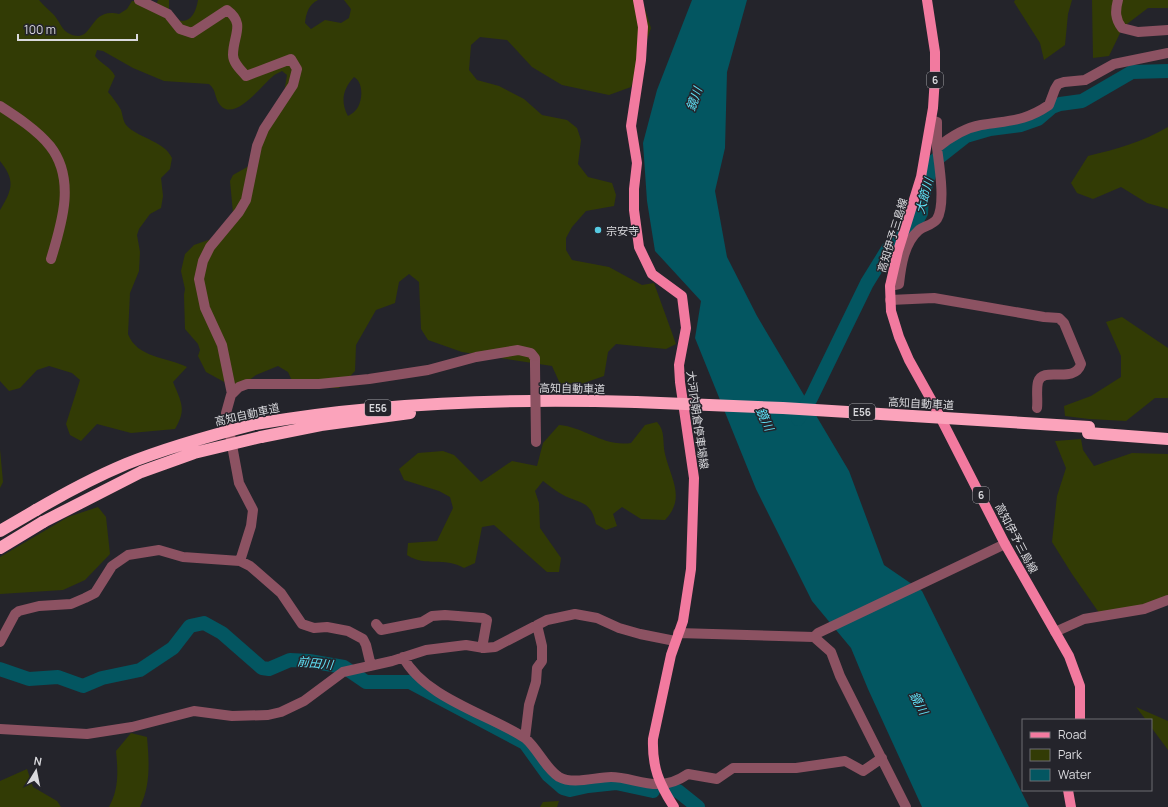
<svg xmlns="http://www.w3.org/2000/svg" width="1168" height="807" font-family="Manrope,'Noto Sans JP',sans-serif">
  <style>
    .green { fill: #323b05; fill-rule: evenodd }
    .water { fill: #035661 }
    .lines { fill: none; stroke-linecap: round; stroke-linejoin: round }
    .river { stroke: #035661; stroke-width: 14 }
    .minor { stroke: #8c5262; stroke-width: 10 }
    .major { stroke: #f27a9f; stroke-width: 10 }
    .highway { stroke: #fba3bb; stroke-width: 12 }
    .minor-bridge { stroke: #8c5262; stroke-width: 10 }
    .highway-bridge { stroke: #fba3bb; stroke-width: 12 }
    .poi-dot { fill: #56c9e1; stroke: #24242b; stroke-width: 1.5 }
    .labels { text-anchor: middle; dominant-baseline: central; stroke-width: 3; stroke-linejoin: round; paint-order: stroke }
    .shield { fill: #24242b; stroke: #a3a3a8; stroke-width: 1 }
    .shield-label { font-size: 10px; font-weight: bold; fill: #d9d9dd }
    .poi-label { font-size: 11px; fill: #d9d9dd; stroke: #24242b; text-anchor: start }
    .street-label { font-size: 11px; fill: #d9d9dd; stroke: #24242b }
    .water-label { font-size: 12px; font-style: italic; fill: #5fe4f9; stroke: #24242b }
  </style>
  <rect width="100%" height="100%" fill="#24242b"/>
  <path class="green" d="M0 0H39C43 5 49 10 54 15 60 22 62 31 70 34 94 45 88 6 119 14L127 9 132 1H140L155 8 158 0H169V15C186 28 195 18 198 0H318C309 4 306 13 305 23L311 29 325 20 341 23 349 18 351 9 344 0H642L651 28 631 87 609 95 562 85 532 67 507 40 480 37 471 45 469 70 477 80 499 86 524 99 542 115 567 120 577 128 581 140 578 164 588 177 612 183 616 195 614 206 586 211 572 227 566 238V250L572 260 609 267 642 285 654 283 676 344 666 349 616 344 608 352 604 376 581 384 573 393 562 388 552 366 462 352 428 340 421 329 419 282 409 274 399 282 395 303 376 310 356 345 355 371 339 388H303L293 383 288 372 278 366 256 375 237 389 206 372 198 356 200 350 198 344 185 329 184 295 185 289 181 271 185 254 194 245 211 239 233 213 230 181 233 175 249 166 283 99 287 75 282 71 276 74C265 80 237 122 221 106 214 99 217 90 209 84L164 81 133 68 103 51 97 50 95 56C101 64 111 67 115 76L108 92C113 98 117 103 121 110 123 116 123 123 128 127 141 139 164 141 172 158L170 169 161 178 163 196 161 208 150 214 139 229 137 235 140 252 139 271 130 293 128 334C137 358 167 357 187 367L173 382C181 402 187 409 175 429L131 433 97 424 81 441 70 435 66 424 80 380 72 373 49 366 37 370 20 388 9 391 0 381V210C12 190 16 181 0 161ZM354 77C363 82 363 98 358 107 356 111 352 114 348 116 340 101 343 89 354 77Z
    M1015 0H1072L1068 14 1065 45 1044 60 1040 43 1014 2Z
    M1092 0H1168V8H1148L1123 27 1109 56 1093 58Z
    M1168 127V209L1147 203 1121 187 1093 199 1077 193 1071 183 1088 156C1117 149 1142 142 1168 127Z
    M1122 317 1168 348V398H1155L1126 421 1089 419 1065 416 1064 406 1091 396 1121 377V356L1106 322Z
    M657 422C666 432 662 442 665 454 671 479 686 498 665 520L641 519 622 507 613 514 617 526 606 530 596 524C591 502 583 504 565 496 557 492 550 486 543 481L535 491 539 503 540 528 561 558 559 572H547L494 525 482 527 475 563 464 568C443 556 427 568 407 555L408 543 437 541 453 508 450 497 439 491 404 480 399 469 418 453 443 451 454 455 481 482 512 461 537 466 543 443 559 425C585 427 603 447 631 443L645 425Z
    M1081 439 1083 450 1094 466 1132 453 1168 454V597L1102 617 1072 574 1052 542 1057 496 1066 468 1055 441Z
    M0 449 3 482 0 488Z
    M98 507 106 517 110 554 85 580 63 590 0 594V557L68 517Z
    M1136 707 1168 721V750L1151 727V720H1146Z
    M131 733 147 737C149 760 151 785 140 807H109C119 789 118 771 116 751Z
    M27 769 33 787 57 801 61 807H0V781Z
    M559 801 557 807H540L543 802Z"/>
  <path class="water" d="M692 0H747L727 72 725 148 715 191 727 257 757 316 849 471 884 565 922 591 1029 807H922L868 689 851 648 812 601 756 489 695 338 701 301 655 251 647 201 643 143 657 90Z"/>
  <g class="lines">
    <path class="river" d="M798 419 811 398 867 283 888 249 915 224 921 213 922 198 933 162 966 136 990 129 1021 125 1038 119 1052 107 1060 104 1082 101 1132 72 1168 71
      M0 669 29 679 58 677 83 686 102 678 140 670 173 648 190 626 204 623 222 633 262 668 269 669 290 660 309 661 344 667 366 682H410L525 743 548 775 563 788 570 790 588 786 616 783 653 791
      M671 790 678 791 698 807"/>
    <path class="minor" d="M139 0 168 14 180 29 192 33 227 10C246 24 233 35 233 55 233 63 241 70 246 76L291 59 297 69 293 85 264 129 257 146 246 200 239 212 210 247 203 261 199 279 205 308 222 345 232 394
      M1118 0C1115 11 1115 19 1122 28L1138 32 1168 30
      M0 106C17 117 37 130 50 146 76 179 62 223 51 259
      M931 120 937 122V148C950 137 965 128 981 125 1010 120 1024 122 1049 105L1055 89 1058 84 1064 82 1085 80 1114 64 1168 53
      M890 286 899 284C901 266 904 243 919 230 924 226 933 225 937 219 946 204 939 164 937 148
      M890 300 934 298 1044 317 1059 318 1064 323 1081 364C1074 385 1043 365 1038 382 1036 390 1038 400 1037 408
      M240 561 251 526 253 510 239 483 226 413 231 395 239 387 247 384H319L369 379 428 370 476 357 518 350 531 353 535 358V365
      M376 624 381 630 422 622 432 616 445 615 483 618 487 620 482 648
      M1055 632 1084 619 1144 609 1168 600
      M678 633 814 637 831 652 840 676 906 807
      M814 637 818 633 1005 544
      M0 642 15 614 19 611 39 606 71 604 85 598 95 593 112 566 128 555 159 550 183 557 240 561 250 566 281 593 302 624 314 628 327 627 348 631 363 639 366 645 371 666
      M403 657C425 698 488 714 525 738 538 749 545 768 559 777 573 785 596 777 611 777 628 777 643 785 660 784 671 784 679 780 688 774L717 779 733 768H796L845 761 863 771 882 758
      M0 729 87 734 132 727 194 711 232 716 268 715 281 712 304 701 343 672 392 661 426 650 466 645 484 648 495 647 547 620 575 614 597 618 619 628 640 634 675 641
      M525 738 529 705 536 682 537 668 542 661V646L537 625"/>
    <path class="major" d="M638 0 643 27 641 60 631 126 637 163 634 189V210L639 247 652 274 682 296 686 328 679 365 680 382 694 478 691 569 683 621 671 655 653 739C652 767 659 784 674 807
      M927 0 935 52V77L933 108 921 177 898 251 890 286 891 311 899 337 909 360 933 403 1005 544 1069 656 1080 686V720
      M1068 790 1071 807"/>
    <path class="highway" d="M255 424C381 402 509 398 636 402
      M1088 433 1168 439
      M261 437 321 425 410 413
      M0 531 36 510
      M0 548 43 522"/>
    <path class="minor-bridge" d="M535 365 536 442"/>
    <path class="highway-bridge" d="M636 402 783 408 1089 427
      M36 510C65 493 95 477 126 464 168 447 212 435 255 424
      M43 522 141 472 194 453 261 437"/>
  </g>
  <circle class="poi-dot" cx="598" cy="230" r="4"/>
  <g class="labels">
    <g class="shield">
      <rect x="927" y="72" width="16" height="16" rx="3"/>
      <rect x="365" y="400" width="26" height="16" rx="3"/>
      <rect x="849" y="404" width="26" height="16" rx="3"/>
      <rect x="973" y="487" width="16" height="16" rx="3"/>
    </g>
    <g class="shield-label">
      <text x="935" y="80">6</text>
      <text x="378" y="408">E56</text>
      <text x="862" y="412">E56</text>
      <text x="981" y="495">6</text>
    </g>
    <g class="poi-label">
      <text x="606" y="230">宗安寺</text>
    </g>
    <g class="street-label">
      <text transform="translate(892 235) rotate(-73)">高知伊予三島線</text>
      <text transform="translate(572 388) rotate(1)">高知自動車道</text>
      <text transform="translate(921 403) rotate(3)">高知自動車道</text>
      <text transform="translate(247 414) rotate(-13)">高知自動車道</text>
      <text transform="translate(698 420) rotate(82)">大河内朝倉停車場線</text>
      <text transform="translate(1017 538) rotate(62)">高知伊予三島線</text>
    </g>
    <g class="water-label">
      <text transform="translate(694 99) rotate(-71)">鏡川</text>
      <text transform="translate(924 196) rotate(-75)">大節川</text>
      <text transform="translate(765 419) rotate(65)">鏡川</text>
      <text transform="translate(315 663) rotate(6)">前田川</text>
      <text transform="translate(919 703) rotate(61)">鏡川</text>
    </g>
  </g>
  <rect x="1022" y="719" width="130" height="72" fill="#24242b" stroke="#6c6c72"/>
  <rect x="1030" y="732" width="20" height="6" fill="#f27a9f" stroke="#6c6c72"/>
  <text x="1058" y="739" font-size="12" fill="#d9d9dd">Road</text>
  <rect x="1030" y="749" width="20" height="12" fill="#323b05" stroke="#6c6c72"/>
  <text x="1058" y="759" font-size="12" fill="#d9d9dd">Park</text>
  <rect x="1030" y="769" width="20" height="12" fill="#035661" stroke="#6c6c72"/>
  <text x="1058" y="779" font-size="12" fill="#d9d9dd">Water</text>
  <g transform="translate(36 771) rotate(10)" stroke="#24242b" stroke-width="3" paint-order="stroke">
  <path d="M0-3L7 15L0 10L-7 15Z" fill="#d9d9dd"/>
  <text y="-6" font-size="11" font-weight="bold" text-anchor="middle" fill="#d9d9dd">N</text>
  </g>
  <path d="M18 34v6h119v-6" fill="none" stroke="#d9d9dd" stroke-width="2"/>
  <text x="24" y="34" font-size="12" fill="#d9d9dd" stroke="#24242b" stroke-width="3" paint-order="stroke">100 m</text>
</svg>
